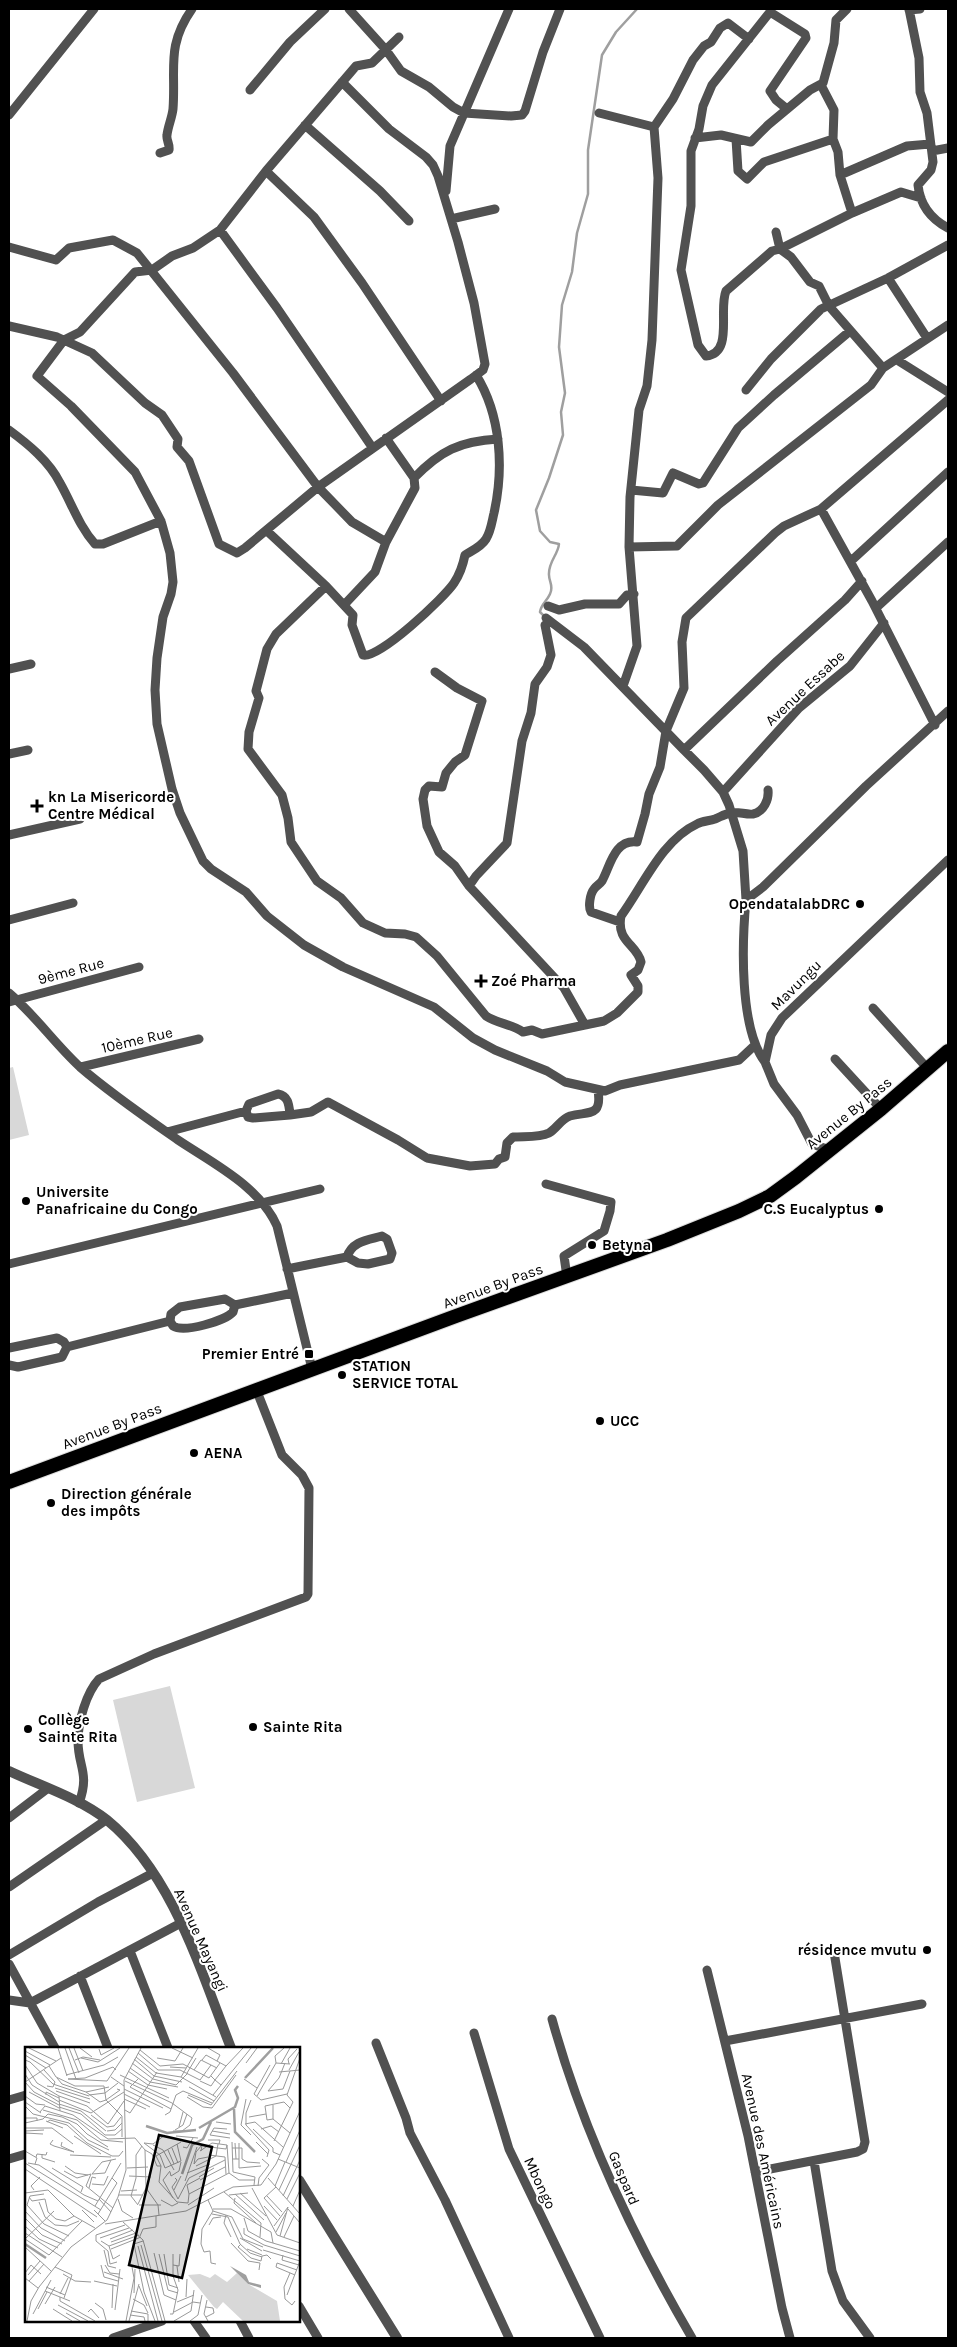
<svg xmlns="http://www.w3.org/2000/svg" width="957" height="2347" font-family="Karla,sans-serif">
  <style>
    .green { fill: #d8d8d8 }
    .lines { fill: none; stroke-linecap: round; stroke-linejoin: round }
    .stream { stroke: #9f9f9f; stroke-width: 2.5 }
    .trunk-casing { stroke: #dbdbdb; stroke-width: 16 }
    .minor { stroke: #515151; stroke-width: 9 }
    .tertiary { stroke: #515151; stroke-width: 10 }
    .trunk { stroke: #000; stroke-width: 14 }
    .poi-dot { fill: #000; stroke: #fff; stroke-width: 2 }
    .labels { text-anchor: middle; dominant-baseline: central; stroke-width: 4; stroke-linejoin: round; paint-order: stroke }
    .street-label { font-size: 15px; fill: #000; stroke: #fff }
    .poi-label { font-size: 15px; font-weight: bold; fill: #000; stroke: #fff; text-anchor: start }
    .inset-river { fill: none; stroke: #9f9f9f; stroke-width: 2.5 }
    .inset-road { fill: none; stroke: #999; stroke-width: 1 }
    .view { fill: #000; fill-opacity: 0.15; stroke: #000; stroke-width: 2.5 }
    .inset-edge { fill: none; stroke: #000; stroke-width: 2.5 }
  </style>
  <rect width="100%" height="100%" fill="#fff"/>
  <path class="green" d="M13 1067 29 1135 9 1140V1068Z
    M170 1686 195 1788 137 1802 113 1700Z"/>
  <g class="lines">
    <path class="stream" d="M545 617 540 612C541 604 547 601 550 594 554 586 549 582 549 575 548 562 558 555 559 544L550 542 540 531 536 510 549 478 563 435 561 412 565 393 559 347 562 305 572 272 577 233 588 194V150L602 55 616 32 637 9"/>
    <g class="trunk-casing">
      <path id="trunk" d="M9 1482 456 1316 667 1240 739 1211 770 1196 796 1177 881 1109 948 1051"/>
    </g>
    <path class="minor" d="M349 9 386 50 401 71 429 87 453 107 464 113 511 116 522 115 525 111 543 52 560 9
      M909 9 919 58 920 92 927 113 933 162 931 170 918 185C920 205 931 219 948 228
      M909 10 920 9
      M399 37 372 63 356 66 266 171 220 230 193 248 172 256 152 270 135 272 80 332 64 340 37 376 71 406 135 472 161 521 170 553 173 582 171 594 163 617 157 658 155 690 157 724 172 789 180 813 203 861 211 869 246 892 267 916 304 945 343 967 434 1007 473 1038 495 1050 547 1071 565 1082 605 1091 620 1085 739 1060 755 1045
      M821 85 834 110 833 139 838 152 840 175 852 213
      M250 90 290 42 325 9
      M787 109 776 100 770 91 806 38 805 34 770 12 712 85 703 106 699 129 691 151V206L681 270 698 345 706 356C734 353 718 310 726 291L772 251 780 249 852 213 901 192 921 198
      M599 113 654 127
      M9 115 94 9
      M305 125 380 191 409 221
      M695 138 721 135 751 142 768 125 810 90 823 83 834 43 836 20 847 9
      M736 139 738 171 747 179 764 162 833 139
      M932 151 948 148
      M160 153 169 150C170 144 166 140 167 135 168 126 172 118 173 109 176 68 166 46 192 9
      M266 171 314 217 362 283 441 401
      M840 175 907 146 930 144
      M446 191 450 146 509 9
      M451 219 495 209
      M220 230 277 308 372 447
      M776 232 780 249 791 257 810 282 819 286 829 306 883 368
      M9 247 56 260 69 248 113 240 137 253 233 373 318 487 352 522 386 542
      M888 278 927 338
      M9 326 57 337 92 353 145 403 162 415 178 439 177 447 189 461 219 544 237 553 245 548 318 487 471 379 483 370 485 364 474 303 458 242 438 176 433 165 426 157 389 129 342 82
      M897 360 948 392
      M746 390 771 359 821 309 888 278 948 245
      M9 430C28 444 49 461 60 483 72 504 79 526 95 544H103L161 521
      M414 478C440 451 460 441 498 439
      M631 490 663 493 673 473 699 484 703 483 738 428 774 395 850 331
      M821 509 872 601 935 725
      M267 531 326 586 353 615 352 625 363 655C378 660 445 597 454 583 460 574 463 565 465 555 473 550 481 547 486 539 491 531 492 521 494 513 504 468 501 415 476 375
      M629 547 677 546 718 505 871 385 883 368 948 325
      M851 561 948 472
      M326 586 276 634 267 649 256 691 259 698 249 732 248 749 282 795 288 818 291 842 317 881 341 898 363 923 385 933 405 934 416 937 437 956 486 1016C498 1024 512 1024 523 1032L532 1030 542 1034 604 1021 617 1013 638 992V986L631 975 638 970 641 962C637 944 616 942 621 916 643 886 662 840 697 824 702 821 709 821 715 819 720 817 725 814 730 813 737 811 746 815 753 814 764 812 769 799 768 790
      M344 605 375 572 386 542 415 488 414 478 386 438
      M548 606 559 610 585 604H619L627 595 634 594
      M876 608 948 542
      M546 618 584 647 684 750
      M9 669 31 664
      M435 672 457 688 482 701 465 755 455 762 446 773 442 787 429 786 425 790 423 799 427 826 439 852 455 866 469 886 564 988 585 1025
      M623 686 637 646 629 547 630 497 639 410 647 386 652 340 658 178 654 127 673 99 693 60 704 46 711 42 720 28 728 23 749 39
      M9 754 28 750
      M723 792 799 708 850 666 884 623
      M9 835 80 819
      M469 886 476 876 507 843 522 741 531 713 535 684 547 667 551 655 545 625
      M746 900 743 851 729 805 723 792 704 770 684 750 777 661 845 600 862 581
      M9 920 73 903
      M620 922 591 912C588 907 590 894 594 889 596 886 600 884 602 881 610 867 614 839 637 842L645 814 649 794 660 767 666 731 684 688 682 642 686 618 775 533 784 526 821 509 948 400
      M9 993C35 1015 55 1044 80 1067 110 1093 145 1117 178 1140 214 1164 259 1186 277 1226L312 1369
      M9 1002 139 967
      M873 1008 928 1069
      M835 1059 881 1109
      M765 1062C739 1028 742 942 746 900L763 887 866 786 948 711
      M81 1067 199 1039
      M278 1094C289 1096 289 1106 290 1115L253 1118 248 1117 246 1111 249 1104Z
      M290 1115 311 1112 328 1102 398 1140 427 1158 470 1166 495 1164 499 1159 505 1157 507 1143 513 1137C524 1136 539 1138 549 1133 557 1128 561 1119 570 1116 590 1111 602 1117 598 1090
      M167 1132 246 1111
      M830 1150 812 1144 797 1115 774 1084 765 1062 771 1035 782 1018 948 860
      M546 1184 611 1202 610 1211 604 1231 564 1256 567 1277
      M9 1264 320 1189
      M287 1269 347 1257 358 1263 368 1264 390 1259 392 1253 387 1239 382 1236C368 1240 352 1241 347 1257
      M225 1299 235 1305 233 1312C225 1321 184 1333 173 1326L170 1321 171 1314 180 1307Z
      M235 1305 293 1293
      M67 1347 170 1321
      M9 1348 57 1338 64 1342 67 1347
      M9 1365 18 1367 62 1357 67 1347
      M79 1803C90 1773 78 1767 78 1741 78 1722 86 1693 99 1679L154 1654 306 1597 308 1594 309 1488 302 1475 282 1455 256 1389
      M9 1818 47 1789
      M9 1887 106 1820
      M130 1951 168 2048
      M9 1955 98 1902 153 1873
      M9 1964 55 2048
      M707 1970 748 2136 782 2308 790 2338
      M80 1976 108 2048
      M9 2000 30 2003 181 1923
      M552 2019C583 2132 633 2237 692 2338
      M474 2033 509 2149 600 2338
      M725 2041 922 2004
      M376 2043 406 2118 410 2133 445 2200 509 2338
      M9 2100 26 2095
      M9 2159 26 2154
      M814 2161 832 2271 843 2301 870 2338
      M755 2172 857 2152 863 2149 865 2142 834 1952
      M299 2306 318 2338
      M194 2321 206 2338
      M240 2321 249 2338
      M113 2338 162 2321"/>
    <path class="tertiary" d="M9 1771C41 1786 79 1798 107 1820 173 1874 201 1972 231 2048
      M299 2180 397 2338"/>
    <use href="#trunk" class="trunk"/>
  </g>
  <g class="poi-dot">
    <path d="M34.5 798.5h5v5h5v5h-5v5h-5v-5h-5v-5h5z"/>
    <circle cx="860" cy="904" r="5"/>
    <path d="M478.5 973.5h5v5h5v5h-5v5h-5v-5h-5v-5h5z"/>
    <circle cx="26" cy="1201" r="5"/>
    <circle cx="879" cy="1209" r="5"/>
    <circle cx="592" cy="1245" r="5"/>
    <rect x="304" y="1349" width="10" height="10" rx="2.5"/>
    <circle cx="342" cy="1375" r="5"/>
    <circle cx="600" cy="1421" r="5"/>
    <circle cx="194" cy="1453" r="5"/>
    <circle cx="51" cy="1503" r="5"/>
    <circle cx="253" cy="1727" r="5"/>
    <circle cx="28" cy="1729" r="5"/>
    <circle cx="927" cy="1950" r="5"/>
  </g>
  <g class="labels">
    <g class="street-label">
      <text transform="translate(805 688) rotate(-43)">Avenue Essabe</text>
      <text transform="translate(71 971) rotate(-15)">9ème Rue</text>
      <text transform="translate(796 985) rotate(-45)">Mavungu</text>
      <text transform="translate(137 1040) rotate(-13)">10ème Rue</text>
      <text transform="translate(849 1113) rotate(-39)">Avenue By Pass</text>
      <text transform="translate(493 1286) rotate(-20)">Avenue By Pass</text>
      <text transform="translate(112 1426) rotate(-21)">Avenue By Pass</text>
      <text transform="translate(201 1940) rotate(66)">Avenue Mayangi</text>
      <text transform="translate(763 2151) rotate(78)">Avenue des Américains</text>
      <text transform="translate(624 2178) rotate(67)">Gaspard</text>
      <text transform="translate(540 2183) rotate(65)">Mbongo</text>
    </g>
    <g class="poi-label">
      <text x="48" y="797">kn La Misericorde<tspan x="48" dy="17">Centre Médical</tspan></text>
      <text x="850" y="904" text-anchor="end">OpendatalabDRC</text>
      <text x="491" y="981">Zoé Pharma</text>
      <text x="36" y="1192">Universite<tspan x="36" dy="17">Panafricaine du Congo</tspan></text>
      <text x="869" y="1209" text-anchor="end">C.S Eucalyptus</text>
      <text x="602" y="1245">Betyna</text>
      <text x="299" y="1354" text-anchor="end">Premier Entré</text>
      <text x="352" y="1366">STATION<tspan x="352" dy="17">SERVICE TOTAL</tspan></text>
      <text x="610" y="1421">UCC</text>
      <text x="204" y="1453">AENA</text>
      <text x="61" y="1494">Direction générale<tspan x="61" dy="17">des impôts</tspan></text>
      <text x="38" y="1720">Collège<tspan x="38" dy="17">Sainte Rita</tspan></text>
      <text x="263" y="1727">Sainte Rita</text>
      <text x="917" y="1950" text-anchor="end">résidence mvutu</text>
    </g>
  </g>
  <g transform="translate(25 2047)">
    <rect width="275" height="275" fill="#fff"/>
    <path d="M212 226 223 237 252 254 255 274H218L198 255 192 262 189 260 163 228 175 227 185 231 190 227 202 235Z" fill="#d8d8d8"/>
    <path d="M205 219 221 228 224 235 236 238V241L223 237Z" fill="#9f9f9f"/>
    <path class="inset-river" d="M220 31 248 1M209 62 210 85 230 105M121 79 142 86 171 83M174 81 210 60 213 51 210 43 213 39M157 127 167 98 178 92 186 75M0 197 21 211"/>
    <path class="inset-road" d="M4 1 31 14M33 1 42 29M40 1 51 32M44 1 54 26M49 1 58 24M55 1 67 10M147 1 168 11M183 1 195 8 192 14M74 2 76 8 89 1M115 3 135 19 158 17 184 31 195 16M0 4 25 18M113 6 133 23H155L175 33 186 18M0 8 21 21M111 10 131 26 156 30 191 50M56 11 73 15 95 1M132 11 150 14 158 1M109 12 129 29 157 35M0 13 5 15 28 37 64 49M50 13 58 10 75 13M177 13 181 8 201 19 218 1M107 16 128 32 151 38 163 26M221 16 232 1M251 16 250 9 259 1M256 17 265 1M264 17 263 12 272 2M0 18 12 36 34 49M245 18 229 47 236 53 262 47M24 19 31 30 50 39H79L81 53 97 69V90M145 20 161 21M105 21 125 35 153 40M19 23 30 35 28 40 22 39M169 23 176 13 192 21M264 23 274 5M103 24 123 38 142 42M254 25 275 23M162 26 171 11M0 27 7 38 34 55M41 28 79 18 93 10M95 28 144 51M186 29 190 33 201 19M86 30 99 39M156 30 173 1M32 31 37 37 61 45 75 55 81 53M43 32 82 34 104 1M43 32 60 31 88 20 91 23M113 32 105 40 146 62M219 32 232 41M100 34 147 56 167 71 165 78 157 84H148M175 34 186 39 190 33 196 38M0 35 36 11M0 35 9 45 34 58M164 40 189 54M30 41 65 52M99 42 138 61M31 44 65 56M243 44 258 42 265 24M243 44 254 31 260 16M4 45 34 61M61 45 84 40M80 46 93 36M99 47 125 60M21 48V45L34 51M64 48 80 46M163 48 186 58 212 24M188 48 226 1M0 49 11 57 20 58M232 49 251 16 265 17M162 50 178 60 187 61 211 28M99 52 121 62M221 52 216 78 226 88M34 53 66 66M81 53 95 43 92 42M226 53 221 66V78L244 103 242 110M0 55 16 66M34 57 56 64 81 84M248 58V72L265 86M1 60 8 67 44 76 63 93 84 103M34 60 56 67 80 88H90L97 82M18 63 52 73 76 93 98 95M100 63 105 66 132 25M35 64 34 49 62 59 83 77 99 54M15 65 20 59 48 68 83 92 110 91 120 103 121 141 113 157M66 66 99 45M66 68 82 80 89 79 96 70M140 68 145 65 151 48 158 44 187 56M224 70 241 67M0 71H12V74M248 72 242 73 240 59 259 55 265 61M21 74 38 81M22 75 25 73 42 78 62 96 87 109H94L98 104M191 75 206 77M0 76 18 72 23 67 37 70 52 77 62 87 83 100M220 77 230 75 258 100M154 80 158 65M0 81H27L48 97M202 82 189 81 185 88 205 91M228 82 248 101V105L255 108M236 82 246 79 254 85M150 83 158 78 162 67M0 84 19 83M82 84 90 83 97 76M187 84 205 87M0 86 18 87M49 89 76 107M151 89 173 91M28 93 25 97 29 99 49 105 36 99 37 95M183 93H195L194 97M249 94 268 55 262 48 275 11M156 95 131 109 136 119 134 135 152 155 163 156M207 95 208 125 230 130 229 138M231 95 243 107M119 96 135 108 140 121 156 114 152 97M119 96 128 97 140 88M210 96 211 112M128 98 138 103 149 123M158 100 162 101 168 91M185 100 201 102M147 101 153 116M207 101H217V112L222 115 235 116M120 103 127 107 132 119H136M143 103 149 117M0 104 12 111 10 117M175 104 187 96 202 98 201 102M176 104 177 98 171 105 169 117 173 112 183 110M17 107V111L30 115M45 108 86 110M184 108 200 110 201 127M11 110 12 107 21 108 22 105M207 112H214V96M214 112V121L236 119M253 112 275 121M261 115 275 83M0 116 76 163M3 116 14 118 59 148 73 154M40 119 50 126 63 128M171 119 191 109 193 97M27 121 58 140 56 145M102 121 123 120M0 122 72 170M39 124 52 131 66 127 61 139 88 161M145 124 138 133 148 151M145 125 146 129 154 124 156 115M162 126 185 117M204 126 214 133H230M67 127 77 115 91 112M67 127 80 126 86 113M104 129 126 130M174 130 189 121M150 131 152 133 147 140 153 152M243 131 275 167M175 133 200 120M160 134 172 100M67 137 79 138 83 129M233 139 234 131 244 118 237 112M250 139 260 115M251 140 239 151 255 169M64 141 67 130 71 131M121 141 133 158 134 168M227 141 252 188 275 196M9 143 6 139 15 130M149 143 156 129M254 143 275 98M96 144 112 143M199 145 236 176 235 190M0 146 23 143 49 169M215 146 241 169M19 147 5 149 2 158 19 177 44 189M164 147 162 138 175 131M210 147 239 173M94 148H118M204 148 223 146M242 149 257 165M258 149 275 113M4 150 7 154 20 152 23 165 31 172 40 174 49 169 70 181M210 151 209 156 231 176M74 152 86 165M93 152 97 164 108 171M153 152 164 131 200 113M262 152 275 126M136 153 147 159 153 156M183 153 188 164 177 182 176 197 179 205 185 204 186 216 191 217M14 155 20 170 30 178 42 179 54 174M163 156 164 147 204 126 202 98M113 158 106 149 111 131V108L117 99M114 158H136M163 158 189 141M70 159 96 116M239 159 252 173M268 159 275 143M188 162H206L246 185 248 196M263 162 275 176M57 163 69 175M69 163 80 174M0 164 16 181 40 194M29 164 0 192 24 208 57 174M188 164 207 170 218 192 238 200M73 167 92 136 87 131M187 167 203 170 215 197 225 206 237 210M201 168 199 176 206 190M0 171 17 188 37 197M219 171 223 184 241 194 275 204M98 175 118 193 140 274M80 177 161 164 208 140 236 138 251 117 275 64M184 178 188 171 196 170M0 179 14 192 33 201M249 179 263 160M219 181V187L239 198 275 209M251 185 261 166M0 186 37 210M71 188V194L83 204 85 217 92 215M71 188 100 178M115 189 118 182 131 180V169M255 189 263 160M259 190 269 169M75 191 104 181M215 191 237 204M85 192 108 183M76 194 84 199 88 212 95 208M118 194 109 197 119 245 130 274M86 195 111 186M206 196 223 214 235 216 234 223M216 197 213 200 226 211 236 214 237 209 242 208 246 212M116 198 137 274M84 199 114 188M113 199 133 274M0 200 26 224M86 202 116 190M222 202 237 208M79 203 83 219 91 221M238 203 275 214M129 206 139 248 151 253M134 207 143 243 153 246M139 207 144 238 153 241M258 208 257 213 274 218M252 216 251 220 270 228M252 216 272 223M76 218 79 230 93 234M80 218 85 226 94 227M148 218 154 219 155 207M152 219 154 235M30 220 47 228 39 251M79 225 98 232M0 226 6 218 16 227M265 226 259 240 260 252 267 258 270 254M38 227 50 234 66 235M3 228 15 214M0 231 13 241M4 234 19 217M69 234 92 239M114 239 122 259M21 240 40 248M20 244 45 254M109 246 110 222M35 247 43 231M262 248 275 214M35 250V254L70 274M161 250 162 232M108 252 119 258 123 266M182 253 179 267 183 274M152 255 169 248M70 256 78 262 81 273M20 257 30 240M33 258 63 274M181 260 188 261 189 266 181 270M87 261 88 237M13 262 22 245M28 262 47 274M90 263 95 222M106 264 123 267V274M63 265 66 262 74 271M149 265 168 255 175 256M41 266 55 274M8 267 26 233M145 267H148L153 243 148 229V207M105 268 119 270 120 274M2 274 6 254 14 240 46 200 82 173 93 150 101 123 99 33 116 1M101 274 109 231 107 220M104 274 114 237M149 274 166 264 169 243M165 274 173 268 177 248"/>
    <path class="view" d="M134 88 187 100 157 231 104 218Z"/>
    <rect width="275" height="275" class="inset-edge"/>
  </g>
  <rect width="957" height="2347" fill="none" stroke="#000000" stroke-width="20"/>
</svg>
